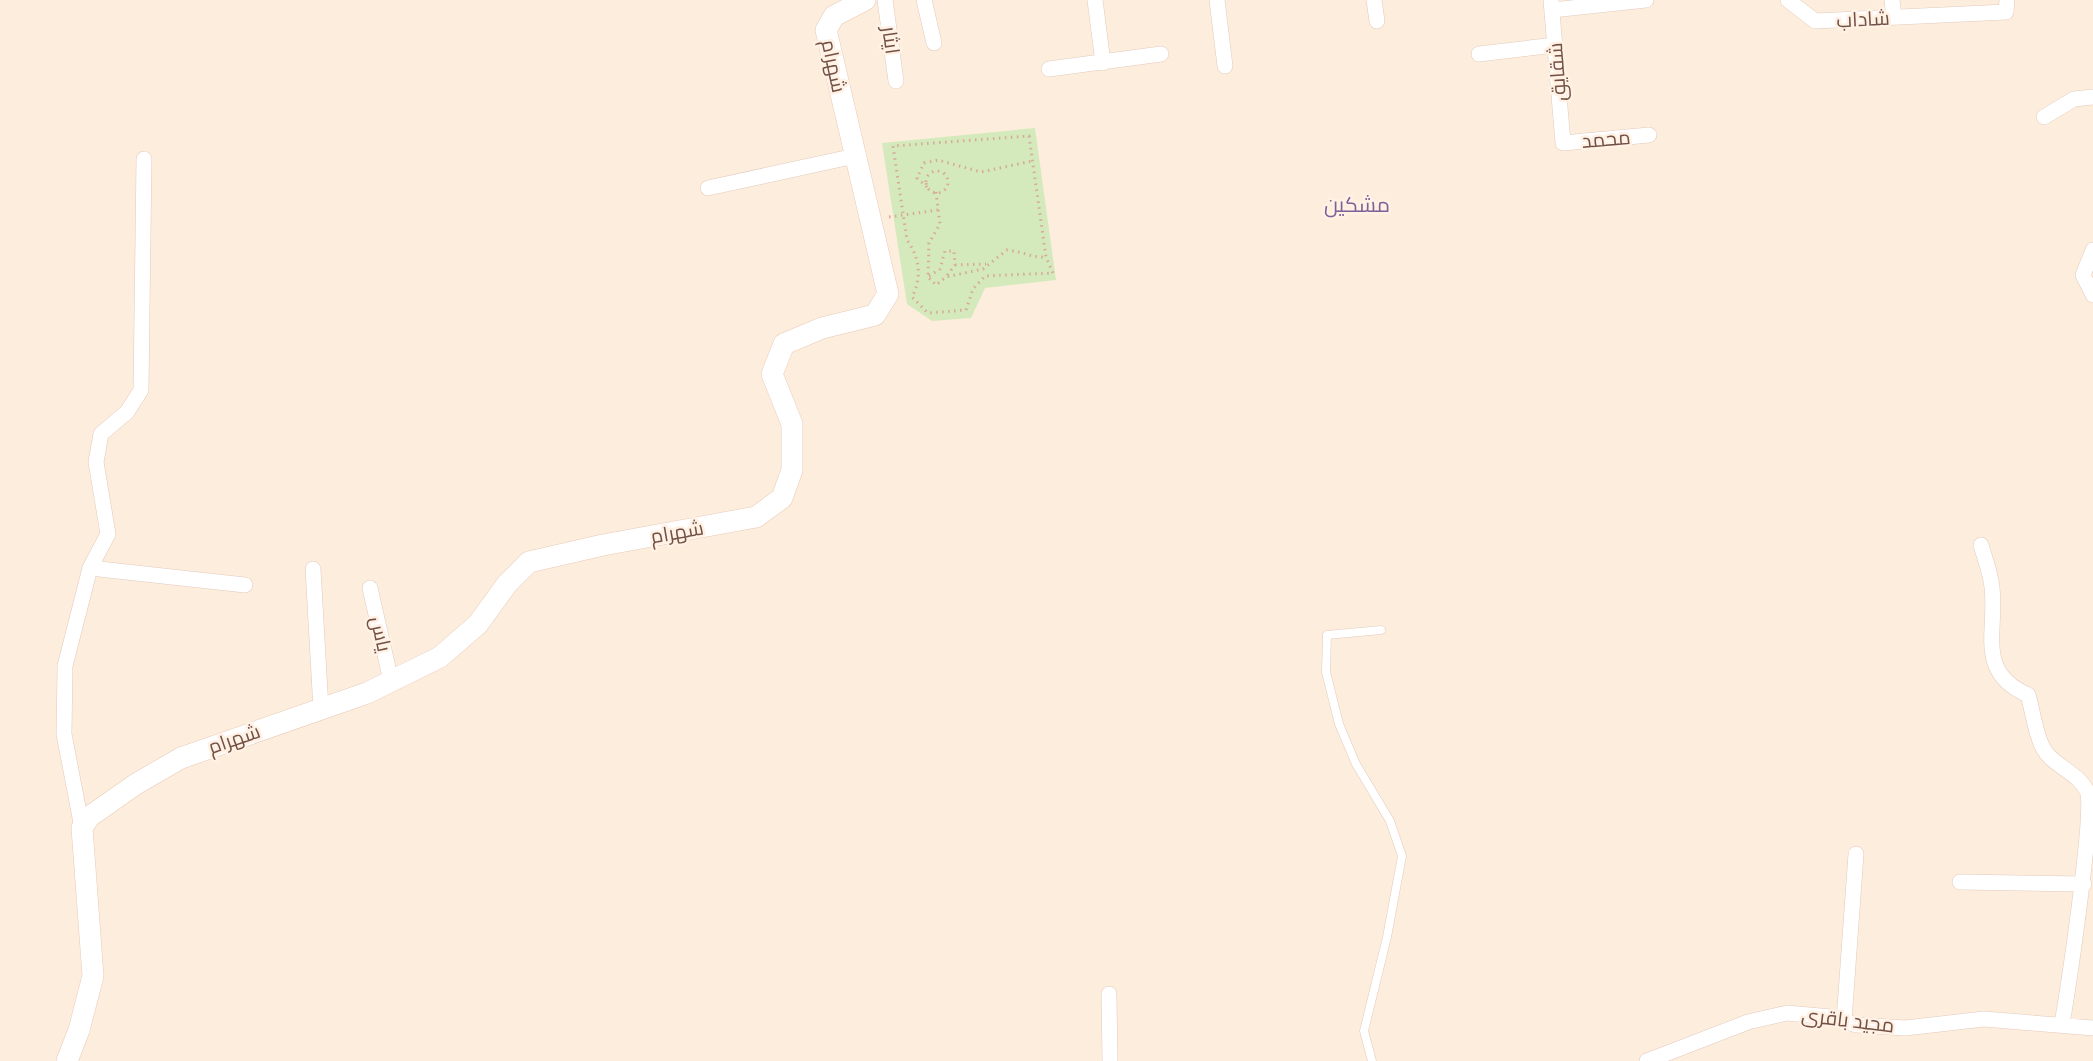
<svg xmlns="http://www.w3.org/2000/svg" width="2093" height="1061" font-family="'Roboto Condensed',Cairo,sans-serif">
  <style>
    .green { fill: #d4eabc }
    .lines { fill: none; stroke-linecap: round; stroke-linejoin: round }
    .lane-casing { stroke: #e2cabd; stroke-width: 9 }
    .street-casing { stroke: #e2cabd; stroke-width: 16 }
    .secondary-casing { stroke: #e8cab9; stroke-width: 22 }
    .path { stroke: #d7a998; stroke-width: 3; stroke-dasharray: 1.5 4.5; stroke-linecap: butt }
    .lane { stroke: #fff; stroke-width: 8 }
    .street { stroke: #fff; stroke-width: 15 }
    .secondary { stroke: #fff; stroke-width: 21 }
    .labels { text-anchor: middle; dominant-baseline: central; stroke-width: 5; stroke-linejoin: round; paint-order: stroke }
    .street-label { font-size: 20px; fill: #735046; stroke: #fff1e4 }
    .neighbourhood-label { font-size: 21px; fill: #7e6197; stroke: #fff1e4 }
  </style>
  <rect width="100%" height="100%" fill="#fdeddd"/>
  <path class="green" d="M1035 128 1056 280 985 288 971 318 932 321 907 304 882 143Z"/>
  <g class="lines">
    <g class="lane-casing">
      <path id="lane" d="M1372 1061 1364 1031 1387 937 1402 856 1390 821 1356 764 1339 724 1326 672 1327 635 1381 630"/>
    </g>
    <g class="street-casing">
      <path id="street" d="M885 0 896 81
        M924 0 934 43
        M1095 0 1103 63
        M1217 0 1225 66
        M1374 0 1377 21
        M1551 0 1563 143 1649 135
        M1788 0 1815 21 2006 12 2007 0
        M1892 0 1894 17
        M1552 10 1646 0
        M1479 54 1555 45
        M1049 69 1161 54
        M2044 117 2074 99 2093 97
        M708 188 855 156
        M2093 250 2083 275 2093 295
        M1981 545C1984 556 1989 569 1991 581 2000 625 1972 671 2028 695 2033 711 2035 733 2043 748 2052 766 2080 773 2088 793 2093 822 2069 983 2062 1024
        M90 568 245 585
        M313 569 321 709
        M370 588 391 681
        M82 828 64 734 65 666 90 568 108 534 96 462 101 434 127 412 141 390 144 159
        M1960 882 2084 884
        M1109 994 1110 1061
        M1844 1021 1856 854
        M1647 1061 1748 1022 1787 1013 1831 1017 1857 1025 1905 1028 1984 1019 2093 1028"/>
    </g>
    <g class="secondary-casing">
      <path id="secondary" d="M67 1061 79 1030 93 976 82 828 89 817 136 784 181 758 367 693 440 657 478 624 507 584 529 562 603 545 756 517 782 498 792 470V424L772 374 784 344 822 328 875 315 888 294 826 30 834 16 865 0"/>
    </g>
    <path class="path" d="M1029 136 1046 257 1053 273 985 276 973 289 966 310 928 313 912 297C922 278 920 258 907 240L893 146Z
      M926 182a11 11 0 1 1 22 0a11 11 0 1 1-22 0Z
      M927 187 917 178 924 163 938 160 981 172 1032 161
      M936 192 940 224 929 243 928 277 936 285 946 277 983 269 1007 250C1021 251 1032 258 1046 257
      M889 217 938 210
      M955 265 986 264
      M929 276 940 269 945 251H954L955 265 946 277"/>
    <use href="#lane" class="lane"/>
    <use href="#street" class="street"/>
    <use href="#secondary" class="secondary"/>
  </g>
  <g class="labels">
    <g class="street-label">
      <text transform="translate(1863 19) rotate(-3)">شاداب</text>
      <text transform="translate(891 40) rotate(82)">ایثار</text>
      <text transform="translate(834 66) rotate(78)">شهرام</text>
      <text transform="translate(1557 72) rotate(-94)">شقایق</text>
      <text transform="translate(1606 139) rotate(-5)">محمد</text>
      <text transform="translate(677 532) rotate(-10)">شهرام</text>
      <text transform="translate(381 634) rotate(77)">یاس</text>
      <text transform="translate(234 739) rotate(-19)">شهرام</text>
      <text transform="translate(1848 1020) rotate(7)">مجید باقری</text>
    </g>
    <g class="neighbourhood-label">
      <text x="1357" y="205">مشکین</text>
    </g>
  </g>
</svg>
